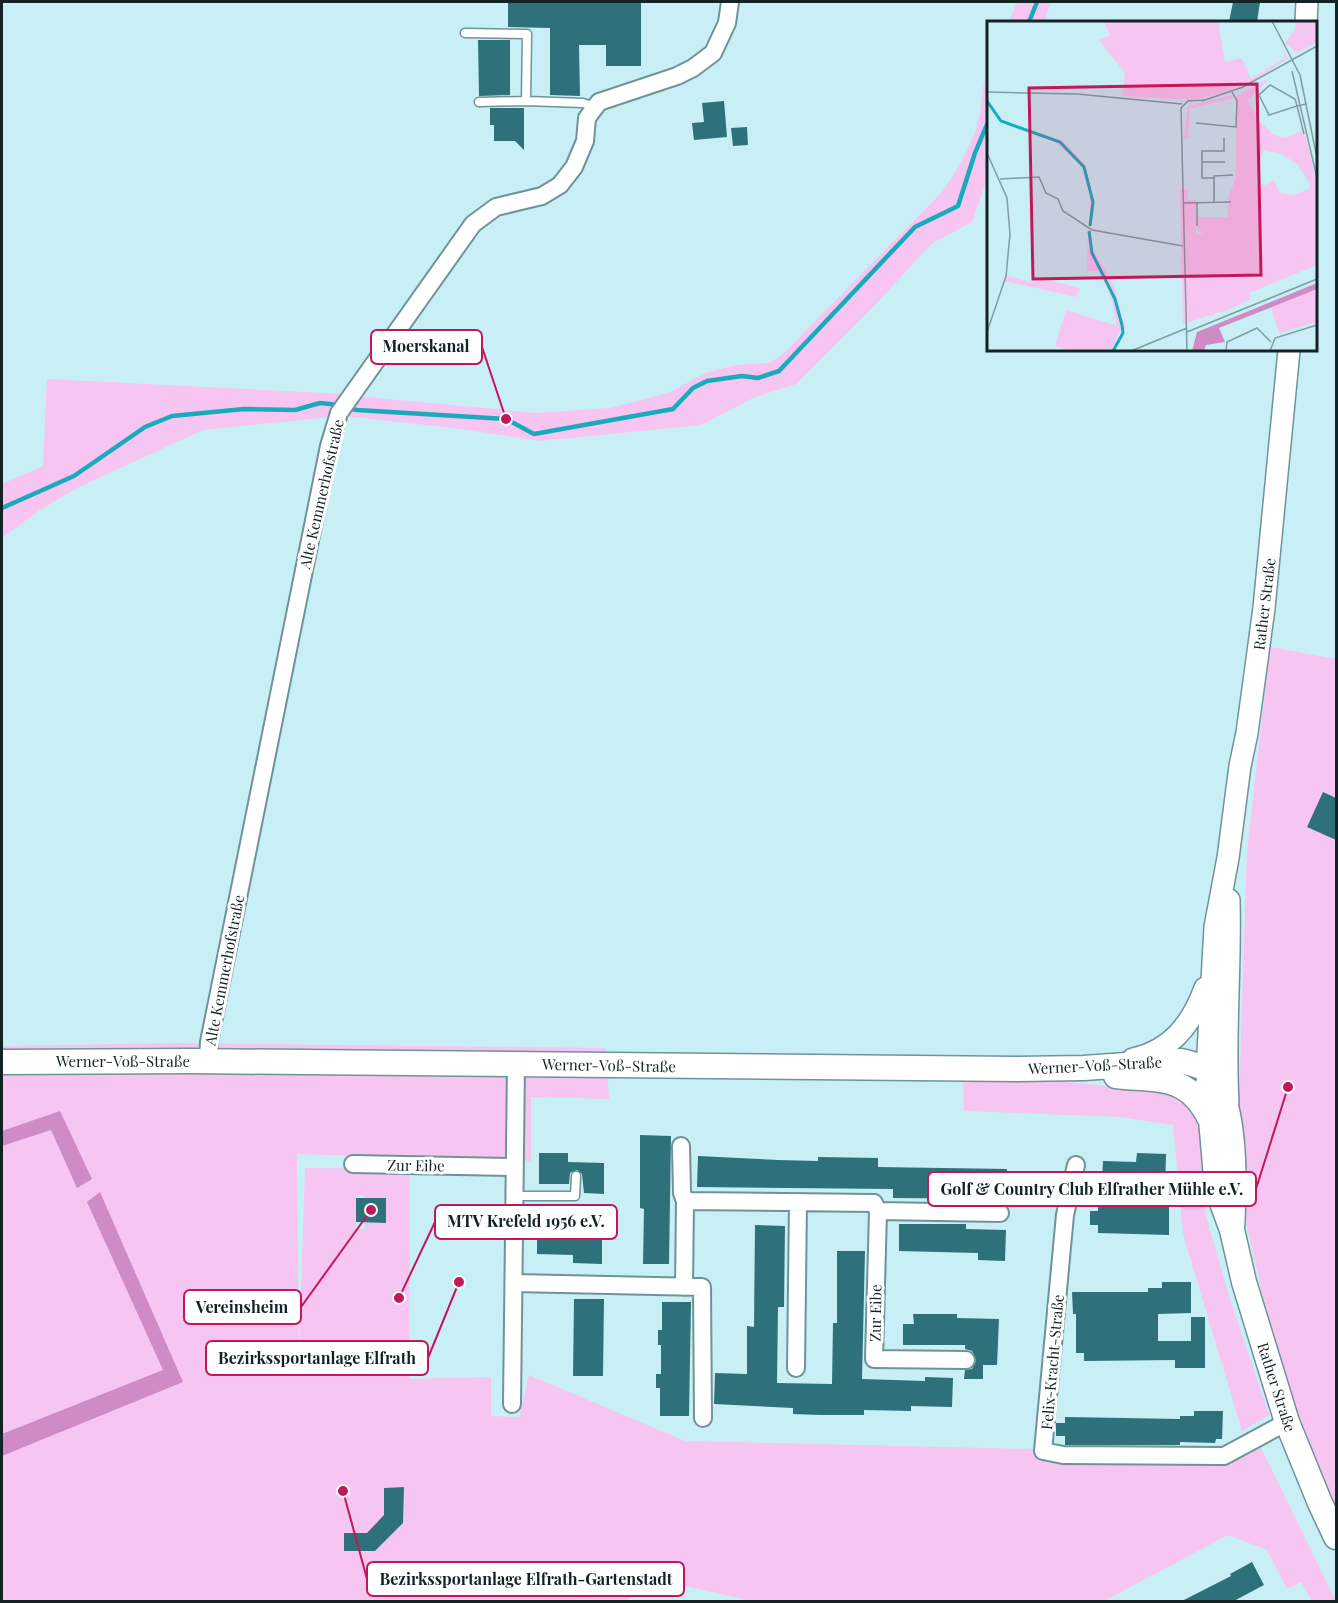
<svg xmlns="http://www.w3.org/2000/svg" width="1338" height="1603" font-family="'Playfair Display',serif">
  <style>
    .green { fill: #f7c5f1; fill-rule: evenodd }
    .forest { fill: #ce8bc6 }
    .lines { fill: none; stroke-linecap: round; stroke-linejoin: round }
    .stream { stroke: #17abbb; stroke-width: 4.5 }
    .building { fill: #2f717a }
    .service-casing { stroke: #6f9398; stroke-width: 11 }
    .minor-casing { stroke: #6f9398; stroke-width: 20 }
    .tertiary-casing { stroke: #6f9398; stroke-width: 24 }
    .secondary-casing { stroke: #6f9398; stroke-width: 27 }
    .service { stroke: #fff; stroke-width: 8 }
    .minor { stroke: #fff; stroke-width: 16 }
    .tertiary { stroke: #fff; stroke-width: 21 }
    .secondary { stroke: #fff; stroke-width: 24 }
    .labels { text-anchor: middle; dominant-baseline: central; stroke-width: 6; stroke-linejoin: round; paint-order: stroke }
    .street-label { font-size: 15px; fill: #132224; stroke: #fff }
    .inset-river { fill: none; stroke: #17abbb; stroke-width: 3 }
    .inset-road { fill: none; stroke: #809da1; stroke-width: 1.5 }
    .view { fill: #c2185b; fill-opacity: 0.15; stroke: #c2185b; stroke-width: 3 }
    .inset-edge { fill: none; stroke: #132224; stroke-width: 3 }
    .leader { fill: none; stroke: #c2185b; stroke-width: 2 }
    .callout-dot { fill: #c2185b; stroke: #fff; stroke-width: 2 }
    .callout { fill: #fff; stroke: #c2185b; stroke-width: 2 }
    .callout-label { font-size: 16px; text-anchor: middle; font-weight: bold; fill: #132224 }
  </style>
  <rect width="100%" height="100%" fill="#c8eff5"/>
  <path class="green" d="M1017 2H1051L1044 22H1009Z
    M988 71V176L972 222 931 244 878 302 796 384 755 397 701 425 540 441 453 428 344 416 356 396 536 413 610 408 668 393 706 373 735 365 769 363 783 354 941 193C958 169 974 143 980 113 983 96 981 88 988 71Z
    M47 379 345 394 330 417 203 430 79 487 40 510 2 538V484L43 466Z
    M1270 647 1336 659V1511L1298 1426 1266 1310 1242 1204 1238 1129 1247 851Z
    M177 1043 606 1048 609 1099 531 1097V1161L297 1154 299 1355 305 1168 410 1169 409 1379 491 1377V1416L519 1417 529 1375 685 1441 1033 1449 1048 1463 1226 1465 1261 1448 1336 1601H1312L1301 1582 1287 1589 1267 1550 1228 1535 1104 1601H751L634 1574 628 1602 2 1601V1046ZM356 1195H364V1198H386L385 1223H365V1229H356ZM404 1487 403 1523 375 1551H345L344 1533H367L384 1515V1488Z
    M963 1078 1057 1081 1150 1090 1181 1098 1197 1109 1202 1131 1205 1213 1230 1299 1269 1415 1242 1431 1183 1234 1173 1125 1120 1117 964 1111Z"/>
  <path class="forest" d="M60 1111 92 1179 77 1188 51 1130 2 1146V1131Z
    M100 1192 183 1382 2 1456V1434L163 1370 87 1202Z"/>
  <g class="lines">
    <path class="stream" d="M1029 22 1037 2
      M347 408 357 410 506 419 534 434 673 409 693 388 707 381 742 376 758 378 779 371 915 227 958 206 975 153 988 122
      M2 508 74 476 145 427 172 416 244 409 295 410 320 403 339 405"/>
  </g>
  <path class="building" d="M508 2H641V66H606V45H579L580 96 550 95V28L508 27Z
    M1233 2H1260L1257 22H1229Z
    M478 40H510V95L479 96Z
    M724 101 727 137 694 140 692 123 704 122 702 103Z
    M490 108H524V150L515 141H494V125H490Z
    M747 127 748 145 733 146 731 128Z
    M1323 792 1336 798V840L1307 827Z
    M640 1135 671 1136 669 1264H643L644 1209 640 1208Z
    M539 1153H568V1162L604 1163V1194L584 1193 582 1174 577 1170 570 1173 569 1184H539Z
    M1137 1153 1166 1154 1165 1190 1177 1191V1202H1169V1235L1098 1233V1225H1090V1211H1098V1206H1112V1182H1102L1103 1161 1136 1162Z
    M698 1156 778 1160 818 1161V1157L878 1158V1167L1007 1169 1006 1199 893 1198V1189L697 1187Z
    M356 1198H386V1223L356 1222Z
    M899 1224H966V1229L1006 1230 1005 1261 978 1260V1253L899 1251Z
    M755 1225 785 1226 784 1307H778L777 1383 832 1384 833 1323H837V1251H865L862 1379 925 1381V1377L953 1378 952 1407 911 1406V1411L864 1410V1415H821L793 1414V1408L714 1404 715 1373 747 1374V1326L754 1327Z
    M537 1228H561V1231L602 1232V1264L573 1263V1255L537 1254Z
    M1162 1282H1191V1313L1158 1314V1341H1191V1317H1205V1368H1175V1360L1084 1361V1353H1076V1314H1073L1072 1292H1148V1288H1162Z
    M574 1299H604L603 1376H573Z
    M662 1302H691L689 1416H660V1388H656V1374H661V1345H658V1330H662Z
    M913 1314H957V1318L999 1319 997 1365H983V1379H964L965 1370 972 1369 976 1361 972 1351 965 1349V1345H903V1324H914Z
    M1194 1411H1223L1222 1439H1216L1215 1443 1180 1442V1445H1065V1436H1056V1423H1065V1417L1180 1419V1416H1194Z
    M404 1487 403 1523 375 1551H344V1533H367L384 1515V1488Z
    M1252 1562 1264 1585 1232 1602H1180L1231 1576 1230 1574Z"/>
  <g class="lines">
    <g class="service-casing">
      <path id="service" d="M465 33 527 34 526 101 583 103 595 107
        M479 102 526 101
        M515 1196H575L576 1176"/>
    </g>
    <g class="minor-casing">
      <path id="minor" d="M208 1061 209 1042 329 446 339 413 473 224 496 207 542 196 560 185 574 167 585 141 587 118 599 102 677 76 693 68 713 53 727 23 730 2
        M681 1146 682 1193 685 1201
        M353 1164 515 1167
        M1076 1165 1065 1215 1043 1451 1063 1455 1224 1456 1287 1422
        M878 1211 1000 1213
        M514 1283 702 1287 703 1418
        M684 1287 685 1201 874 1203 878 1211 874 1359 966 1360
        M796 1368 798 1202
        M512 1404 516 1064"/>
    </g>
    <g class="tertiary-casing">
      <path id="tertiary" d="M1306 22 1307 2
        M1133 1059C1171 1051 1192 1024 1205 988
        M1207 1070 1215 927 1228 858 1240 766 1247 733 1264 608 1289 350
        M1228 1103C1224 1035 1231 968 1229 900"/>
    </g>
    <g class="secondary-casing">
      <path id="secondary" d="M2 1062 190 1061 1017 1069 1084 1068 1181 1061C1189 1063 1199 1065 1206 1070 1239 1093 1234 1194 1232 1230
        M1116 1076C1160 1081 1188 1074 1210 1119
        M1208 1084 1217 1189 1232 1230 1244 1282 1287 1422 1320 1503 1336 1537"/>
    </g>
    <use href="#service" class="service"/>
    <use href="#minor" class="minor"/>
    <use href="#tertiary" class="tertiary"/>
    <use href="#secondary" class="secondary"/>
  </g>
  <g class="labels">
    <g class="street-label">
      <text transform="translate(321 494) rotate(-77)">Alte Kemmerhofstraße</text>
      <text transform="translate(1264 604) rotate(-83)">Rather Straße</text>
      <text transform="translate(224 970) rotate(-79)">Alte Kemmerhofstraße</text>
      <text x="123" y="1061">Werner-Voß-Straße</text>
      <text transform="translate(609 1065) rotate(1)">Werner-Voß-Straße</text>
      <text transform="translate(1095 1065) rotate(-3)">Werner-Voß-Straße</text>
      <text transform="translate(416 1165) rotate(1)">Zur Eibe</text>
      <text transform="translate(875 1313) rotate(-89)">Zur Eibe</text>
      <text transform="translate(1052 1362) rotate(-85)">Felix-Kracht-Straße</text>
      <text transform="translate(1277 1387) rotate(72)">Rather Straße</text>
    </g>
  </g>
  <g transform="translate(987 21)">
    <rect width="330" height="330" fill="#c8eff5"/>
    <path d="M117 0H231L238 41 255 37 264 58 298 37 296 28 301 37 264 61 229 74 203 79 135 75 138 52 112 19 123 14ZM309 0H330V21L310 32 298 22 308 9ZM283 57 261 79 272 100 287 114 299 117 315 109 318 113 330 161V244L262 272 264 278 243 288 196 303 193 169 201 168V179H209V213L219 212 211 211V196H241L240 184 246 181 240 179 249 157V75ZM276 129 295 133 311 144 323 163 322 168 307 174 293 172 287 159 279 164 268 163ZM244 74 246 77 203 88 201 118H197L201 85ZM21 102 75 119 98 143 107 180 104 208 102 170 94 145 67 120ZM101 208 106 228 127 265 138 307H134L124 330H85L68 325 79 289 130 305 125 278 112 250H100ZM20 255 46 261 56 258 93 267 89 276 18 260ZM330 268V301L292 312 284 286Z" fill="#f7c5f1" fill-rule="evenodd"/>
    <path d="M330 262V268L232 307 238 321 219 324 217 330H205L210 311Z" fill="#ce8bc6"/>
    <path class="inset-river" d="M0 80 14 100 73 121 97 146 106 181 103 205M102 210 105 232 128 278 135 304 136 312 126 330"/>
    <path class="inset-road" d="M285 0 313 54 330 137M305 50 330 157M283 64 308 78 310 85 282 94 272 74ZM0 71 90 73 195 83M215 80 256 66 330 25M209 102 249 106 250 80 245 71M317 113 310 85 319 83M0 132 20 177 23 213 19 255 0 311M215 141H238M227 157H215V130H237V117M13 158 52 156 59 172 71 178 76 190 105 209 196 225M210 181V205M227 181V155L246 154M197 182 244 181M200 311 330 258M32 330H67M144 330 200 307M200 330 194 87 201 80 218 79M239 330 240 321 270 307 284 321M283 330 288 317 330 304"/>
    <path class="view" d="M270 63 274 254 46 258 42 67Z"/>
    <rect width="330" height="330" class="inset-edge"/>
  </g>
  <path class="leader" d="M506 419L482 347M1288 1087L1256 1189M399 1298L435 1222M371 1210L301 1307M459 1282L428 1358M343 1491L367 1579"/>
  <g class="callout-dot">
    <circle cx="506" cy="419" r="6"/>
    <circle cx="1288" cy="1087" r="6"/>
    <circle cx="399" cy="1298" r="6"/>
    <circle cx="371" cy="1210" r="6"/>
    <circle cx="459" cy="1282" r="6"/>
    <circle cx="343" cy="1491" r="6"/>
  </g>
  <g class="callout">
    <rect x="371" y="330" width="111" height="34" rx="6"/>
    <rect x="928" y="1172" width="328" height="34" rx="6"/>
    <rect x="435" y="1205" width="182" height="34" rx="6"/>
    <rect x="184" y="1290" width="117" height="34" rx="6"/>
    <rect x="206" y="1341" width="222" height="34" rx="6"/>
    <rect x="367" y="1562" width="317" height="34" rx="6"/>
  </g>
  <g class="callout-label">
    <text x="426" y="352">Moerskanal</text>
    <text x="1092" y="1195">Golf &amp; Country Club Elfrather Mühle e.V.</text>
    <text x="526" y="1227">MTV Krefeld 1956 e.V.</text>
    <text x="242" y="1313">Vereinsheim</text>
    <text x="317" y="1364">Bezirkssportanlage Elfrath</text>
    <text x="526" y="1585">Bezirkssportanlage Elfrath-Gartenstadt</text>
  </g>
  <rect width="1338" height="1603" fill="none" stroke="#132224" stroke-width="6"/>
</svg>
